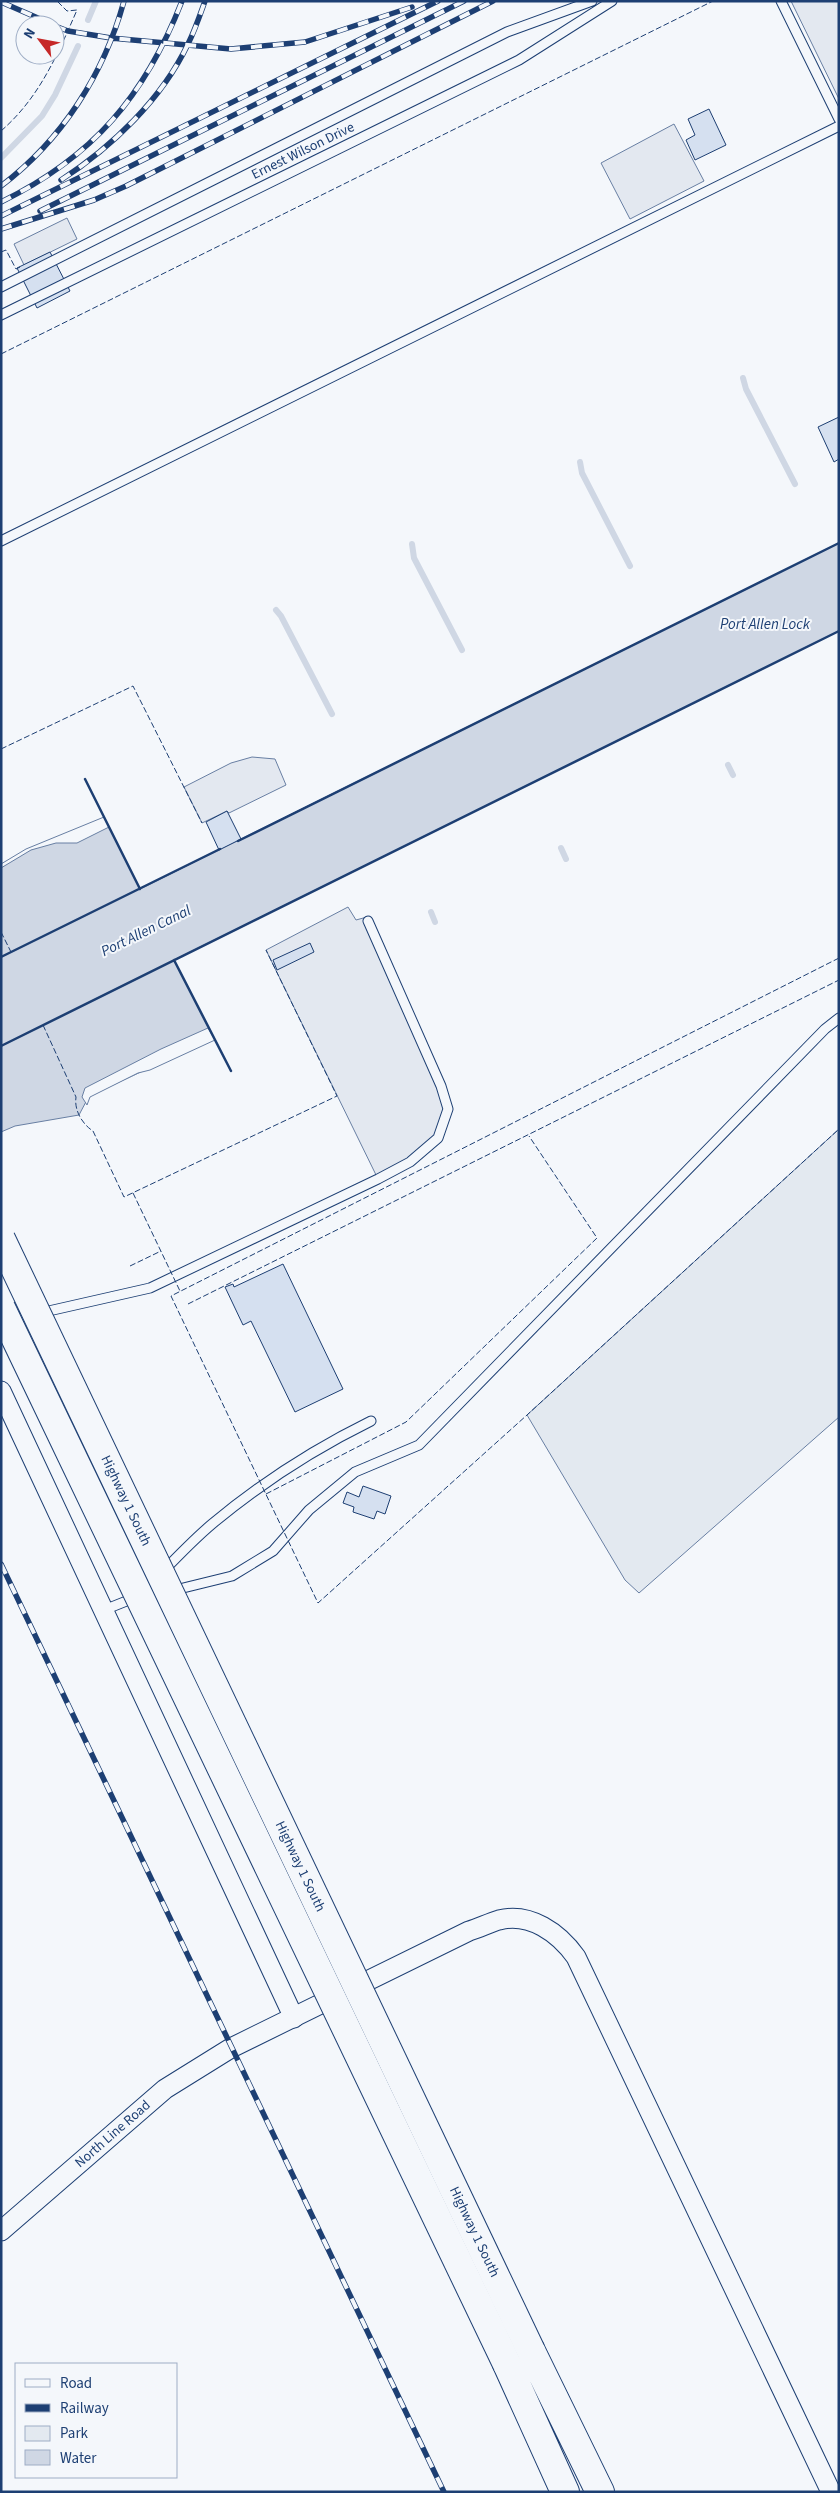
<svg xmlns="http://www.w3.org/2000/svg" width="840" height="2493" font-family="'Source Sans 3',sans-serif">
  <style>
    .green { fill: #e3e9f0; stroke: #687fa3 }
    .parking { fill: #e3e8f0; stroke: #687fa3 }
    .water { fill: #cfd7e4; stroke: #687fa3 }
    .pier { fill: #f4f7fb; stroke: #687fa3 }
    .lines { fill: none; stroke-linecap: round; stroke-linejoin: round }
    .stream { stroke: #cfd7e4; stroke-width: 6 }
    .building { fill: #d5e0f0; stroke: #1d3f73 }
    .service-casing { stroke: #1d3f73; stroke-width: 11 }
    .minor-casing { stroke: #1d3f73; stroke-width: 21 }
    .trunk-casing { stroke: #1d3f73; stroke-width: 30 }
    .service { stroke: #f4f7fb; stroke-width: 9 }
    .minor { stroke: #f4f7fb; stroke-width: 19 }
    .trunk { stroke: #f4f7fb; stroke-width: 28 }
    .rail-casing { stroke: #1d3f73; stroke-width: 5.5 }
    .rail { stroke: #f4f7fb; stroke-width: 4; stroke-dasharray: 11; stroke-linecap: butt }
    .trunk-bridge-casing { stroke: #1d3f73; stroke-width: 30; stroke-linecap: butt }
    .trunk-bridge { stroke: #f4f7fb; stroke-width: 28 }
    .fence { stroke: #1d3f73; stroke-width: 1; stroke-dasharray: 6 2.5; stroke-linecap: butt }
    .wall { stroke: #1d3f73; stroke-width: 2.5 }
    .labels { text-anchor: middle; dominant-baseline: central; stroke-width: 4; stroke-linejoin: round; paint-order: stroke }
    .street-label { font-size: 14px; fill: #1d3f73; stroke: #f4f7fb }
    .water-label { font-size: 15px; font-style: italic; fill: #1d3f73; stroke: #f4f7fb }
  </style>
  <rect width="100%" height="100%" fill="#f4f7fb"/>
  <path class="green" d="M839 1129V1417L639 1593 625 1580 527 1415Z"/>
  <path class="parking" d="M791 1H839V99Z
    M674 124 704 181 630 219 601 163Z
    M67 218 77 239 24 265 14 244Z
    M252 757 275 759 286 785 229 813 227 811 202 823 184 787 231 763Z
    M348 907 356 920 367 917 448 1109 438 1138 378 1179 266 950Z"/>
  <path class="water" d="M839 543V631L174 960 214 1038 89 1096 79 1115 15 1126 1 1132V866L27 851 105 819 140 889Z"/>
  <path class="pier" d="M104 817 109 827 77 843H56L31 850 1 868V864L26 849Z
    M208 1028 215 1040 150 1070 138 1073 90 1097 87 1105 82 1097 85 1088 161 1049Z"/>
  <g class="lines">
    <path class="stream" d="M88 20 96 1
      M1 158 42 116 55 95 78 46
      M743 378 746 389 795 484
      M580 462 582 473 630 566
      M412 544 414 558 462 650
      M276 610 281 616 332 714
      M728 765 733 775
      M561 848 566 859
      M431 912 435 922"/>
  </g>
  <path class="building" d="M709 109 726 145 695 160 686 140 695 135 688 119Z
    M50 252 70 291 37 308 17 268Z
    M839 417V459L834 462 818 427Z
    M227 811 241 839 219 850 206 822Z
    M310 943 314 952 277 970 273 960Z
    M283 1264 343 1389 295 1412 251 1321 243 1325 225 1287 233 1284 234 1287Z
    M363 1486 391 1496 385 1514 377 1511 374 1519 353 1512 354 1507 343 1503 347 1492 359 1497Z"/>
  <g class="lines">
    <g class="service-casing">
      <path id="service" d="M781 1 839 119
        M1 287 507 32 592 1
        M1 315 519 60 612 1
        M1 541 839 126
        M9 1320 150 1288 378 1179 410 1162 438 1138 448 1109 441 1086 368 921
        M141 1594C164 1571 187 1545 212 1524 260 1484 314 1449 371 1421
        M104 1610 139 1596 175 1590 232 1576 273 1551 309 1510 355 1472 419 1445 825 1029 839 1018"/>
    </g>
    <g class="minor-casing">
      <g id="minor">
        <path d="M1 1391 294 2018"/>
        <path id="s1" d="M1 2231 165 2089 231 2048 469 1931C479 1928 489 1923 499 1920 530 1912 559 1933 576 1957L831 2492"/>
      </g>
    </g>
    <g class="trunk-casing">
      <path id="trunk" d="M531 2351 600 2492
        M507 2364 565 2492"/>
    </g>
    <use href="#service" class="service"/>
    <use href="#minor" class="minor"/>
    <use href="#trunk" class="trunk"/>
    <g class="rail-casing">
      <path id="rail" d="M1 2 54 25
        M55 26 68 31 111 38 231 49 305 42 412 7
        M61 180C112 147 162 99 188 44 195 30 200 15 205 1
        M1 186C62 140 104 74 124 1
        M1 202C93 157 145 96 182 1
        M40 211 464 1
        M1 216 438 1
        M1 229 94 200 126 186 493 1
        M1 1564 444 2492"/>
    </g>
    <use href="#rail" class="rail"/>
    <g class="trunk-bridge-casing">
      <g id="trunk-bridge">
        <path id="s2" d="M1 1239 531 2351"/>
        <path d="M1 1308 507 2364"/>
      </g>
    </g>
    <use href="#trunk-bridge" class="trunk-bridge"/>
    <path class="fence" d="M1 131C39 98 57 56 77 10L67 11 57 1
      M1 252 6 250 16 269 20 267
      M1 354 713 1
      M1 749 133 686 202 823
      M1 932 11 952
      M839 958 171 1296 318 1603 527 1415 839 1129
      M43 1025 76 1097C74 1110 82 1124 93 1131L124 1197 337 1096 266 950
      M133 1193 180 1291
      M130 1266 161 1251
      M188 1304 839 980
      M266 1494 406 1422 597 1238 529 1136"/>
    <path class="wall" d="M85 779 140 889
      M238 841 839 543
      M1 957 220 849
      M174 960 231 1071
      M1 1046 839 631"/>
  </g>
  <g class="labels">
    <g class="street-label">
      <text transform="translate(303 151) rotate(-26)">Ernest Wilson Drive</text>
      <text stroke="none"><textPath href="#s2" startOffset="290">Highway 1 South</textPath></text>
      <text stroke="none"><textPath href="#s2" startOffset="695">Highway 1 South</textPath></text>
      <text stroke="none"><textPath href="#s1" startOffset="148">North Line Road</textPath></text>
      <text stroke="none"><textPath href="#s2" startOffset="1100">Highway 1 South</textPath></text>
    </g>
    <g class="water-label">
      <text x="765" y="624">Port Allen Lock</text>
      <text transform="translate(146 931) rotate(-26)">Port Allen Canal</text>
    </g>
  </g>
  <rect width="840" height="2493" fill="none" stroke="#1d3f73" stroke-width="5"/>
  <rect x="15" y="2363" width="162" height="115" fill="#f4f7fb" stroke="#9eadc5"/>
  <rect x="25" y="2379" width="25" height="8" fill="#f4f7fb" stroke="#9eadc5"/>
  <text x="60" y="2388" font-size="15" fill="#1d3f73">Road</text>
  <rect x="25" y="2404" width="25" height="8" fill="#1d3f73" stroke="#9eadc5"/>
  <text x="60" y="2413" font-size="15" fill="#1d3f73">Railway</text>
  <rect x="25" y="2426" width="25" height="15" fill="#e3e9f0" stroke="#9eadc5"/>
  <text x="60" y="2438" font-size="15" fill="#1d3f73">Park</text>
  <rect x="25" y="2450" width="25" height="15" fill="#cfd7e4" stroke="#9eadc5"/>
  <text x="60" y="2463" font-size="15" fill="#1d3f73">Water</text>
  <g transform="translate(40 40) rotate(302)"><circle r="24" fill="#f4f7fb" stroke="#9eadc5"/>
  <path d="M0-4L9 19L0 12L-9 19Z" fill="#c62828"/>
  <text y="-8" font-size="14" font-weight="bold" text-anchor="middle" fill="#1d3f73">N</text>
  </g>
</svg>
